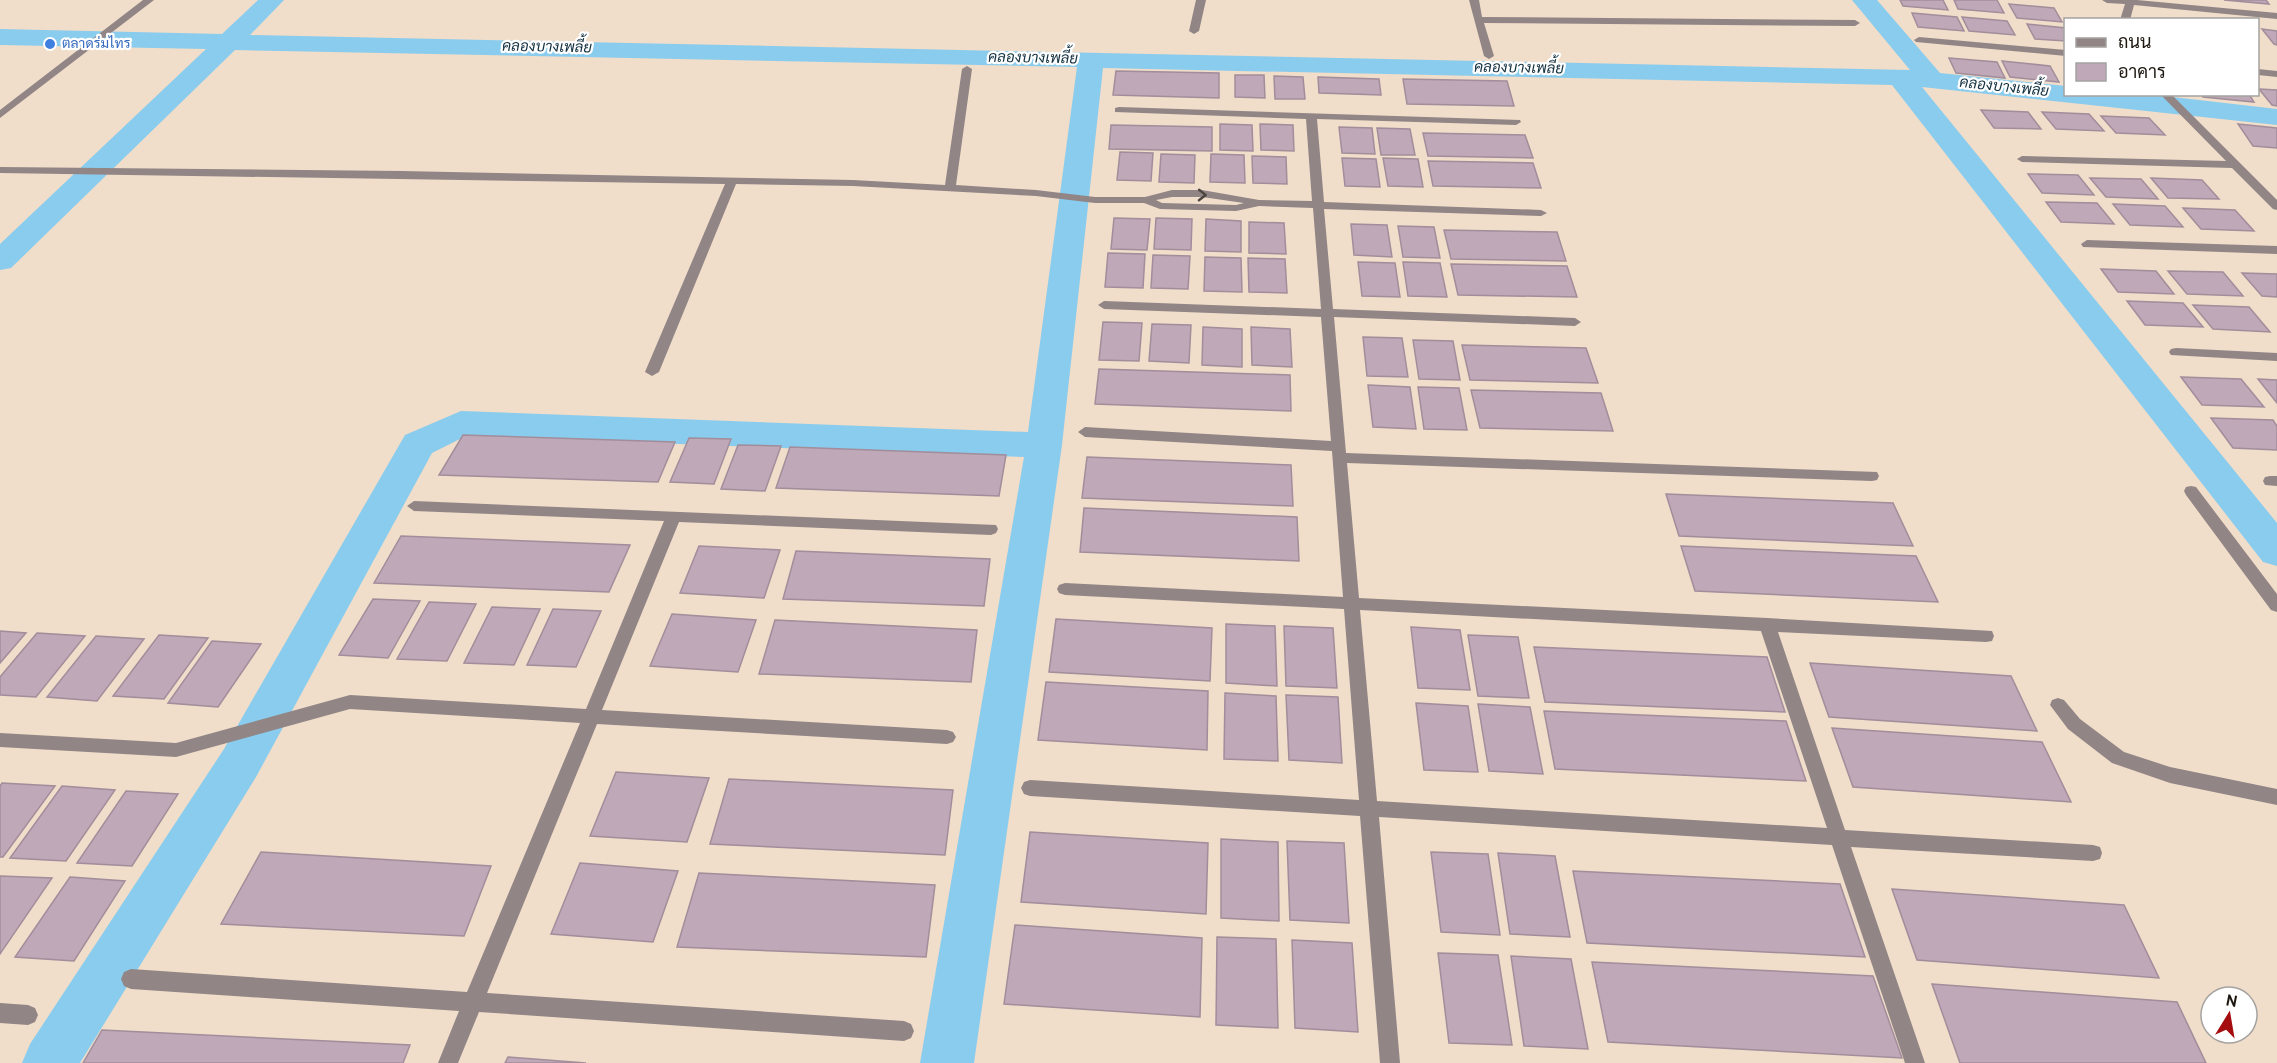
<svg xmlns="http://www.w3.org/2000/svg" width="2277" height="1063" font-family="Overpass,Sarabun,sans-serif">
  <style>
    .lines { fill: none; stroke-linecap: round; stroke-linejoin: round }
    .canal { fill: #8acced; fill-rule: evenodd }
    .building { fill: #bfa8b7; stroke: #a28d9b; stroke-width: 1.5 }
    .minor { fill: #918585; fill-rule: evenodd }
    .oneway { stroke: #4c443f }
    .shop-dot { fill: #3f7fe0; stroke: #fff; stroke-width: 2 }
    .labels { text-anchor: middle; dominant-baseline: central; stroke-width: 4.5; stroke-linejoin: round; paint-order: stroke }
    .far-shop-label { font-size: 14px; fill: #366cbe; stroke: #fff; text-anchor: start }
    .far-water-label { font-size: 15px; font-style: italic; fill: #133140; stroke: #fff }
  </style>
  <rect width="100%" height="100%" fill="#f0ddca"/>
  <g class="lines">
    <path class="canal" d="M258 0H284L250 35 1910 70 1852 0H1877L1940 73 2066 86V94H2147L2277 109V125L1922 87 2277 523V566L2263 562 1892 85 1103 68 1062 445 974 1063H920L1024 457 466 436 432 453 256 777 80 1063H22L30 1044 224 749 405 435 461 411 1028 432 1077 67 235 50 11 268 0 270V244L206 49 0 45V29L222 34Z"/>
  </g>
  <path class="building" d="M1900 0H1943L1948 10 1903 6Z
    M1954 0H1997L2004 13 1958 9Z
    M2224 0H2266L2269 4Z
    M2009 4 2054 8 2062 22 2017 18Z
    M1912 13 1957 17 1964 31 1918 27Z
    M1962 17 2007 21 2015 35 1969 31Z
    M2027 24 2066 28V41L2035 39Z
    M2262 29 2277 31V45L2274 44Z
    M1949 58 1997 62 2005 78 1956 73Z
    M2002 61 2050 66 2059 82 2010 77Z
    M1116 71 1219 73V98L1113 95Z
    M1235 75H1264L1265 98 1235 97Z
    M1274 76 1303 77 1305 99H1275Z
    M1318 77 1379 79 1381 95 1319 93Z
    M1403 79 1507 81 1514 106 1407 104Z
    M2259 89 2277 90V106L2272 105Z
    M2201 94H2249L2254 102 2203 97Z
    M1981 110 2028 112 2041 129 1994 128Z
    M2042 112 2089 114 2104 131 2056 129Z
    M2101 116 2149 118 2165 135 2116 133Z
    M1220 124 1252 125 1253 151 1220 150Z
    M1260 124 1293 125 1294 151 1261 150Z
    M2238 124 2277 128V148L2253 146Z
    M1111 125 1212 127V151L1109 149Z
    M1339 127 1372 128 1375 154 1342 153Z
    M1377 128 1410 129 1415 155H1381Z
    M1423 133 1525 135 1533 158 1428 156Z
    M1120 152 1153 153 1151 181 1117 180Z
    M1161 154 1195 155 1194 183 1159 182Z
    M1211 154 1244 155 1245 183 1210 182Z
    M1252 156 1286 157 1287 184 1253 183Z
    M1342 158 1376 159 1380 187 1345 186Z
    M1383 158 1418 159 1423 187 1388 186Z
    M1428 161 1533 163 1541 188 1433 186Z
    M2028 174 2078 175 2094 195 2042 193Z
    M2090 178 2141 179 2158 199 2106 197Z
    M2151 178 2202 180 2219 199 2168 198Z
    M2046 202 2097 203 2114 224 2061 222Z
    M2113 204 2165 206 2183 227 2130 225Z
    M2183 208 2235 210 2254 231 2201 229Z
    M1114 218 1150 219 1147 250 1111 249Z
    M1156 218 1192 219 1191 250 1154 249Z
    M1206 219 1241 221V252L1205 251Z
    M1249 222 1284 223 1286 254 1249 253Z
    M1351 224 1387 225 1392 257 1354 255Z
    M1398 226 1434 227 1440 258 1403 257Z
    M1444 230 1557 232 1566 261 1451 259Z
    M1108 253 1145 254 1143 288 1105 287Z
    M1153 255 1190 256 1188 289 1151 288Z
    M1205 257 1241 258 1242 292 1204 291Z
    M1248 258 1285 259 1287 293 1249 292Z
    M1358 262 1395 263 1400 297 1362 296Z
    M1403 262 1440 263 1447 297 1408 296Z
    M1451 264 1567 266 1577 297 1458 295Z
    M2101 269 2156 271 2174 294 2118 292Z
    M2168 271 2223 272 2243 296 2187 294Z
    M2242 273 2277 274V297L2262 296Z
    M2127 301 2183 303 2203 327 2145 325Z
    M2193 305 2249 307 2270 332 2213 329Z
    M1103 322 1142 323 1139 361 1099 360Z
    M1152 324 1191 325 1189 363 1149 361Z
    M1203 327 1242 329V367L1202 365Z
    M1251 327 1290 329 1292 367 1252 365Z
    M1363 337 1402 338 1408 377 1367 376Z
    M1413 340 1453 341 1460 380 1419 379Z
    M1462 345 1586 348 1598 383 1470 380Z
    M1099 369 1290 375 1291 411 1095 404Z
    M2181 377 2241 379 2264 407 2202 405Z
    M2258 379 2277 380V403Z
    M1368 385 1410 387 1416 429 1373 427Z
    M1418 387 1459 388 1467 430 1424 429Z
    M1471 390 1601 393 1613 431 1480 428Z
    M2211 418 2273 420 2277 426V450L2233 448Z
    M463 435 675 442 658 482 439 475Z
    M689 438 731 439 714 484 670 482Z
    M738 445 781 446 765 491 721 489Z
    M790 447 1006 455 999 496 776 488Z
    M1087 457 1291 465 1293 506 1082 498Z
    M1666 494 1893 503 1913 546 1679 536Z
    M1084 508 1297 517 1299 561 1080 552Z
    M401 536 630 545 609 592 374 583Z
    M699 546 780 550 764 598 680 593Z
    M1681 546 1916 556 1938 602 1695 591Z
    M796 551 990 559 984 606 783 599Z
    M373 599 420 601 388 658 339 655Z
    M429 602 476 604 447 661 397 659Z
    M492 607 540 609 514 665 464 663Z
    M553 609 601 611 576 667 527 665Z
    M672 614 756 620 738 672 650 666Z
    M1056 619 1212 628 1210 681 1049 672Z
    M775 620 977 630 971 682 759 674Z
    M1226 624 1275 626 1277 686 1226 683Z
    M1284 626 1333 628 1337 688 1286 686Z
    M1411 627 1460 630 1470 690 1418 688Z
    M0 631 26 633 0 663Z
    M37 633 85 636 36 697 0 695V677Z
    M159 635 208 638 164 699 113 696Z
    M1468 635 1518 637 1529 698 1478 696Z
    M96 636 144 639 97 701 47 697Z
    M212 641 261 644 218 707 168 703Z
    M1534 647 1767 657 1785 712 1545 702Z
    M1810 663 2011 676 2037 731 1829 717Z
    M1046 682 1208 691 1207 750 1038 740Z
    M1225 693 1276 696 1278 761 1224 759Z
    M1286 695 1338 697 1342 763 1289 760Z
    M1416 703 1468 706 1478 772 1424 770Z
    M1478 704 1530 707 1543 774 1489 771Z
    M1544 711 1786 721 1806 781 1555 769Z
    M1832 728 2042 742 2071 802 1853 787Z
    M616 772 709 778 687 842 590 836Z
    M729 779 953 790 945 855 710 844Z
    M2 783 55 786 3 857H0V786Z
    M62 786 115 790 66 861 10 858Z
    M126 791 178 794 132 866 77 863Z
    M1030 832 1208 843 1206 914 1021 902Z
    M1221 839 1278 842 1279 921 1221 918Z
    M1287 841 1344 843 1349 923 1290 920Z
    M261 852 491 866 464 936 221 924Z
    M1431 852 1488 854 1500 935 1441 932Z
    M1498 853 1555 856 1570 937 1510 934Z
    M580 863 678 871 653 942 551 934Z
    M1573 871 1840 884 1865 957 1587 943Z
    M699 873 935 885 926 957 677 947Z
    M0 876 52 878 0 954Z
    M70 877 125 881 74 961 15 957Z
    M1892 889 2124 905 2159 978 1917 960Z
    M1015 925 1202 938 1200 1017 1004 1004Z
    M1217 937 1276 939 1278 1028 1216 1025Z
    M1292 940 1352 943 1358 1032 1295 1028Z
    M1438 953 1498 955 1512 1045 1449 1043Z
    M1511 956 1571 959 1588 1049 1524 1046Z
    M1592 962 1873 976 1902 1058 1608 1042Z
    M1932 984 2177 1002 2206 1063H1960Z
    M102 1030 410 1045 403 1063H83Z
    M508 1057 586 1063H505Z"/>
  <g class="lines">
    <path class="minor" d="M143 0H154L0 118V110Z
      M1196 0H1206L1199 31 1194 34 1189 31Z
      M1469 0H1479L1482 17 1855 20 1860 23 1855 26 1484 23 1494 56 1489 59 1484 56Z
      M2102 0H2137L2277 13V19L2134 5 2130 20H2120L2125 4 2107 3Z
      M1919 37 2066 50V56L1916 42 1914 40Z
      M967 66 972 69 956 185 1036 190 1095 197H1145L1172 190H1202L1259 200 1312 201 1306 119 1115 112V108L1119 107 1520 120 1521 122 1516 125 1317 119 1324 202 1541 210 1547 213 1541 216 1324 209 1333 309 1575 318 1581 322 1575 326 1334 317 1346 453 1877 472 1879 476 1877 480 1872 481 1347 463 1359 598 1767 618 1992 631 1994 636 1992 641 1986 642 1778 632 1845 830 2093 845 2100 847 2102 853 2100 859 2093 861 1851 847 1925 1063H1905L1832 845 1379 817 1400 1063H1380L1360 816 1030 796 1024 794 1021 788 1024 782 1030 780 1359 800 1344 609 1065 595 1059 593 1057 589 1059 585 1065 583 1343 597 1332 451 1085 437 1078 432 1085 427 1331 441 1321 317 1104 309 1098 305 1104 301 1321 309 1313 208 1259 206 1236 211 1160 209 1144 203H1095L1036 196 853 186 736 184 659 372 652 376 645 372 725 184 0 173V167L401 171 853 180 945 185 962 69ZM1172 197H1202L1244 203 1236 205 1162 203 1156 200ZM1360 610 1761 631 1827 828 1377 801Z
      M2258 69 2277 71V77L2258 75Z
      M2160 94H2171L2277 200V210L2273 209 2232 168 2022 162 2017 159 2022 156 2226 161Z
      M2087 240 2277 246V254L2083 247 2081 244Z
      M2176 348 2277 353V361L2171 355 2169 352 2171 349Z
      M2270 476H2277V486L2265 485 2263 481 2265 477Z
      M2191 486 2196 487 2277 594V612L2271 610 2186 495 2184 491 2186 487Z
      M414 501 996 525 998 529 996 533 991 535 679 522 602 710 947 730 953 732 956 737 953 742 947 744 597 724 487 993 904 1021 911 1024 914 1031 911 1038 904 1041 479 1012 458 1063H438L459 1011 131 989 124 986 121 979 124 972 131 969 467 992 580 723 350 709 176 757 0 747V733L176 743 350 695 586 709 664 521 414 511 407 506Z
      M2058 698 2064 700 2080 719 2124 752 2170 767 2277 789V805L2170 783 2112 763 2068 729 2050 705 2052 700Z
      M0 1003 28 1005 35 1008 38 1015 35 1022 28 1025 0 1023Z"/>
  </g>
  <defs><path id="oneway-chevron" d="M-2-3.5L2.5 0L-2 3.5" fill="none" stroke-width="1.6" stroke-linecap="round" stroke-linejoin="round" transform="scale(1.5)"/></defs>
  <use class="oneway" href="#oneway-chevron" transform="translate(1202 195) rotate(1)"/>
  <circle class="shop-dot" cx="50" cy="44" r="6"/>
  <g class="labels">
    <g class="far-shop-label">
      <text x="62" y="44">ตลาดร่มไทร</text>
    </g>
    <g class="far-water-label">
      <text transform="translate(547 48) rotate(1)">คลองบางเพลี้ย</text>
      <text transform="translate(1033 59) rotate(1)">คลองบางเพลี้ย</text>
      <text transform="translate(1519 69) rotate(1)">คลองบางเพลี้ย</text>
      <text transform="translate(2004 88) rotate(6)">คลองบางเพลี้ย</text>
    </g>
  </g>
  <rect x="2064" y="18" width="195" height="78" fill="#ffffff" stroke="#a5a3a0" stroke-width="1.5"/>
  <rect x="2076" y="38" width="30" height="9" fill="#918585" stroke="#a5a3a0" stroke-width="1.5"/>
  <text x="2118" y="48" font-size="18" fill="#1e1811">ถนน</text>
  <rect x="2076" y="63" width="30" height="18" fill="#bfa8b7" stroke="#a5a3a0" stroke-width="1.5"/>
  <text x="2118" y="78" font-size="18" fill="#1e1811">อาคาร</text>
  <g transform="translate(2229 1015) rotate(11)"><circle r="28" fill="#ffffff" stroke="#a5a3a0" stroke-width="1.5"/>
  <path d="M0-4.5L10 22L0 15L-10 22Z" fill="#a40c0f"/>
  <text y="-9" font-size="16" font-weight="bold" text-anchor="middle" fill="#1e1811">N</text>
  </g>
</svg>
